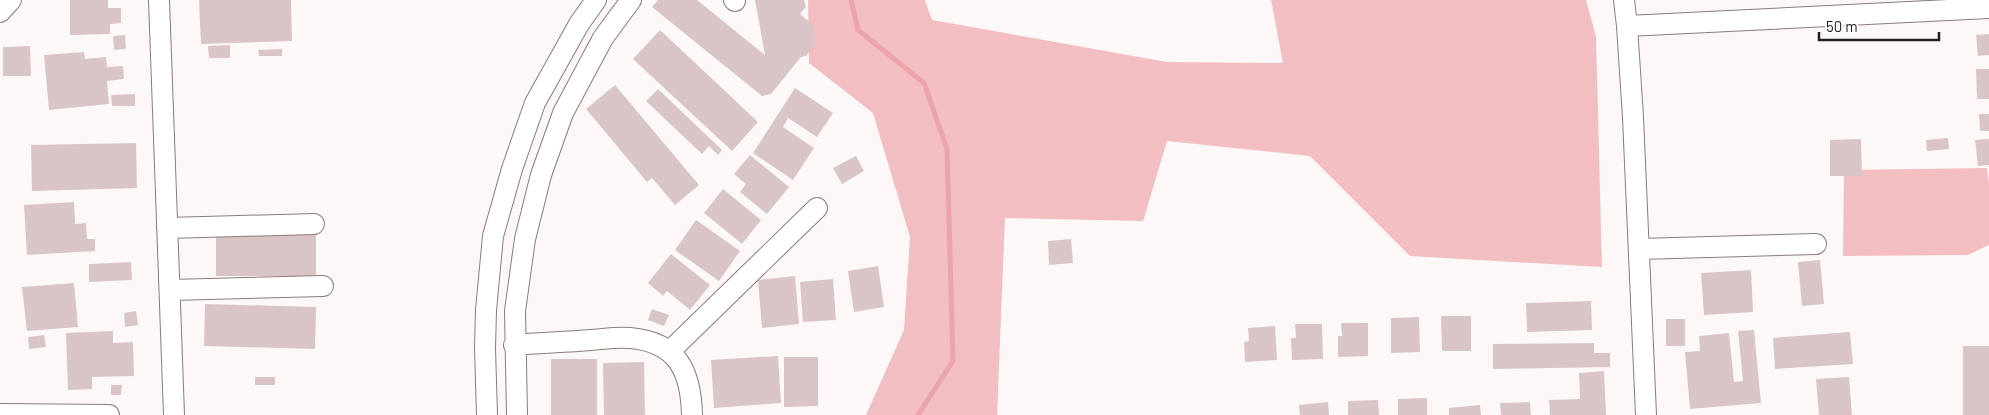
<svg xmlns="http://www.w3.org/2000/svg" width="1989" height="415" font-family="Barlow,sans-serif">
  <style>
    .green { fill: #f3bec1 }
    .lines { fill: none; stroke-linecap: round; stroke-linejoin: round }
    .stream { stroke: #eda4a8; stroke-width: 5 }
    .building { fill: #dac5c6 }
    .minor-casing { stroke: #8d7a7b; stroke-width: 22 }
    .minor { stroke: #fff; stroke-width: 20 }
  </style>
  <rect width="100%" height="100%" fill="#fcf8f8"/>
  <path class="green" d="M808 0H925L932 20 1167 62 1283 63 1271 0H1586L1596 37 1602 267 1410 256 1310 156 1167 141 1143 221 1005 218 997 415H866L904 330 910 237 873 113 809 63Z
    M1987 168 1989 184V245L1968 255 1843 256 1844 170Z"/>
  <g class="lines">
    <path class="stream" d="M851 0 858 30 924 83 947 149 953 361 918 415"/>
  </g>
  <path class="building" d="M70 0H108V8H121V23L110 24V34L70 35Z
    M199 0H291L292 41 201 44Z
    M658 0H697L765 55 755 0H804L806 7 800 14 812 24 816 43 806 56 801 57 771 94 762 96 652 7Z
    M660 30 758 122 732 151 633 59Z
    M1989 34V55L1978 56 1976 35Z
    M125 35 126 49 114 50 113 36Z
    M230 45V58H209L208 46Z
    M30 46 31 76H3V47Z
    M282 49V56H259L258 50Z
    M84 52 85 59 106 57 107 67 123 66 124 79 107 81 109 104 49 110 44 55Z
    M1976 69H1989V99H1977Z
    M615 85 699 185 675 205 652 178 647 182 586 109Z
    M795 88 833 113 817 137 788 118 783 127 814 148 793 180 753 153Z
    M658 89 722 150 718 155 709 146 702 154 646 101Z
    M135 94V106H112L111 95Z
    M1979 114H1989V131H1980Z
    M1948 138 1949 149 1927 151 1926 140Z
    M1861 139 1862 176H1830V140Z
    M1989 139V165L1978 166 1975 140Z
    M136 143 137 188 32 191 31 145Z
    M750 155 789 187 767 214 740 192 746 184 734 174Z
    M856 156 864 171 842 184 833 168Z
    M723 189 761 220 742 244 704 213Z
    M74 202 75 224 86 223 87 239H95V251L27 255 24 205Z
    M696 220 740 251 719 281 675 250Z
    M216 235H316V276H216Z
    M1071 239 1073 263 1049 265 1048 241Z
    M671 254 710 285 690 310 667 291 663 296 648 283Z
    M1820 260 1824 304 1802 306 1798 262Z
    M131 262 132 280 89 282V264Z
    M878 266 884 307 854 312 848 271Z
    M1751 270 1753 312 1704 315 1701 273Z
    M795 276 799 324 762 328 758 280Z
    M833 279 836 320 803 322 800 282Z
    M74 283 78 327 27 331 22 287Z
    M1591 301 1592 330 1527 332 1526 303Z
    M205 304 316 307 315 349 204 346Z
    M652 309 669 315 664 326 648 320Z
    M136 311 138 325 125 327 124 313Z
    M1441 316H1471V351H1442Z
    M1419 317 1420 352 1391 353V318Z
    M1666 319H1685V346H1666Z
    M1341 323H1368V356L1338 357V336H1342Z
    M1295 324H1322L1323 359 1292 360 1291 338H1296Z
    M1275 326 1277 360 1245 362 1244 342 1249 341 1248 328Z
    M1754 330 1761 403 1690 409 1685 352 1700 351 1699 336 1729 333 1734 382 1743 381 1738 331Z
    M113 331V343L133 342 134 376 92 377V389L68 390 66 333Z
    M1850 332 1853 364 1775 369 1773 338Z
    M44 335 46 347 29 349 28 337Z
    M1594 343V353H1610V367L1493 369V344Z
    M1963 346H1989V415H1963Z
    M778 356 781 403 714 408 711 360Z
    M784 357H818V406L784 407Z
    M551 359H597V415H551Z
    M644 362 645 415H604L603 363Z
    M1604 371 1606 415H1550L1549 400 1580 399 1579 373Z
    M255 377H275V385H255Z
    M1849 377 1852 415H1819L1816 379Z
    M111 385H122L121 395H111Z
    M1427 398V415H1398V399Z
    M1378 400 1379 415H1348V401Z
    M1328 402 1329 415H1300L1299 405Z
    M1530 402 1531 415H1501L1500 403Z
    M1480 405 1481 415H1449V408Z"/>
  <g class="lines">
    <g class="minor-casing">
      <path id="minor" d="M159 0 174 415
        M734 0 735 1
        M1624 0 1627 26 1633 117 1646 415
        M0 12 11 0
        M1627 26 1989 8
        M167 228 314 224
        M1639 249 1816 244
        M170 290 323 286
        M514 345C540 343 566 342 591 340 604 339 617 337 630 338 678 342 691 372 692 415
        M670 351 817 208
        M0 414 109 415
        M487 415 485 348 486 310 493 236 512 169 535 103 579 24 596 0
        M517 415 515 311 525 239 541 175 563 113 603 38 631 0"/>
    </g>
    <use href="#minor" class="minor"/>
  </g>
  <path d="M1819 32v8h120v-8" fill="none" stroke="#241d1d" stroke-width="2.5"/>
  <text x="1826" y="32" font-size="15" fill="#241d1d" stroke="#ffffff" stroke-width="4" paint-order="stroke">50 m</text>
</svg>
